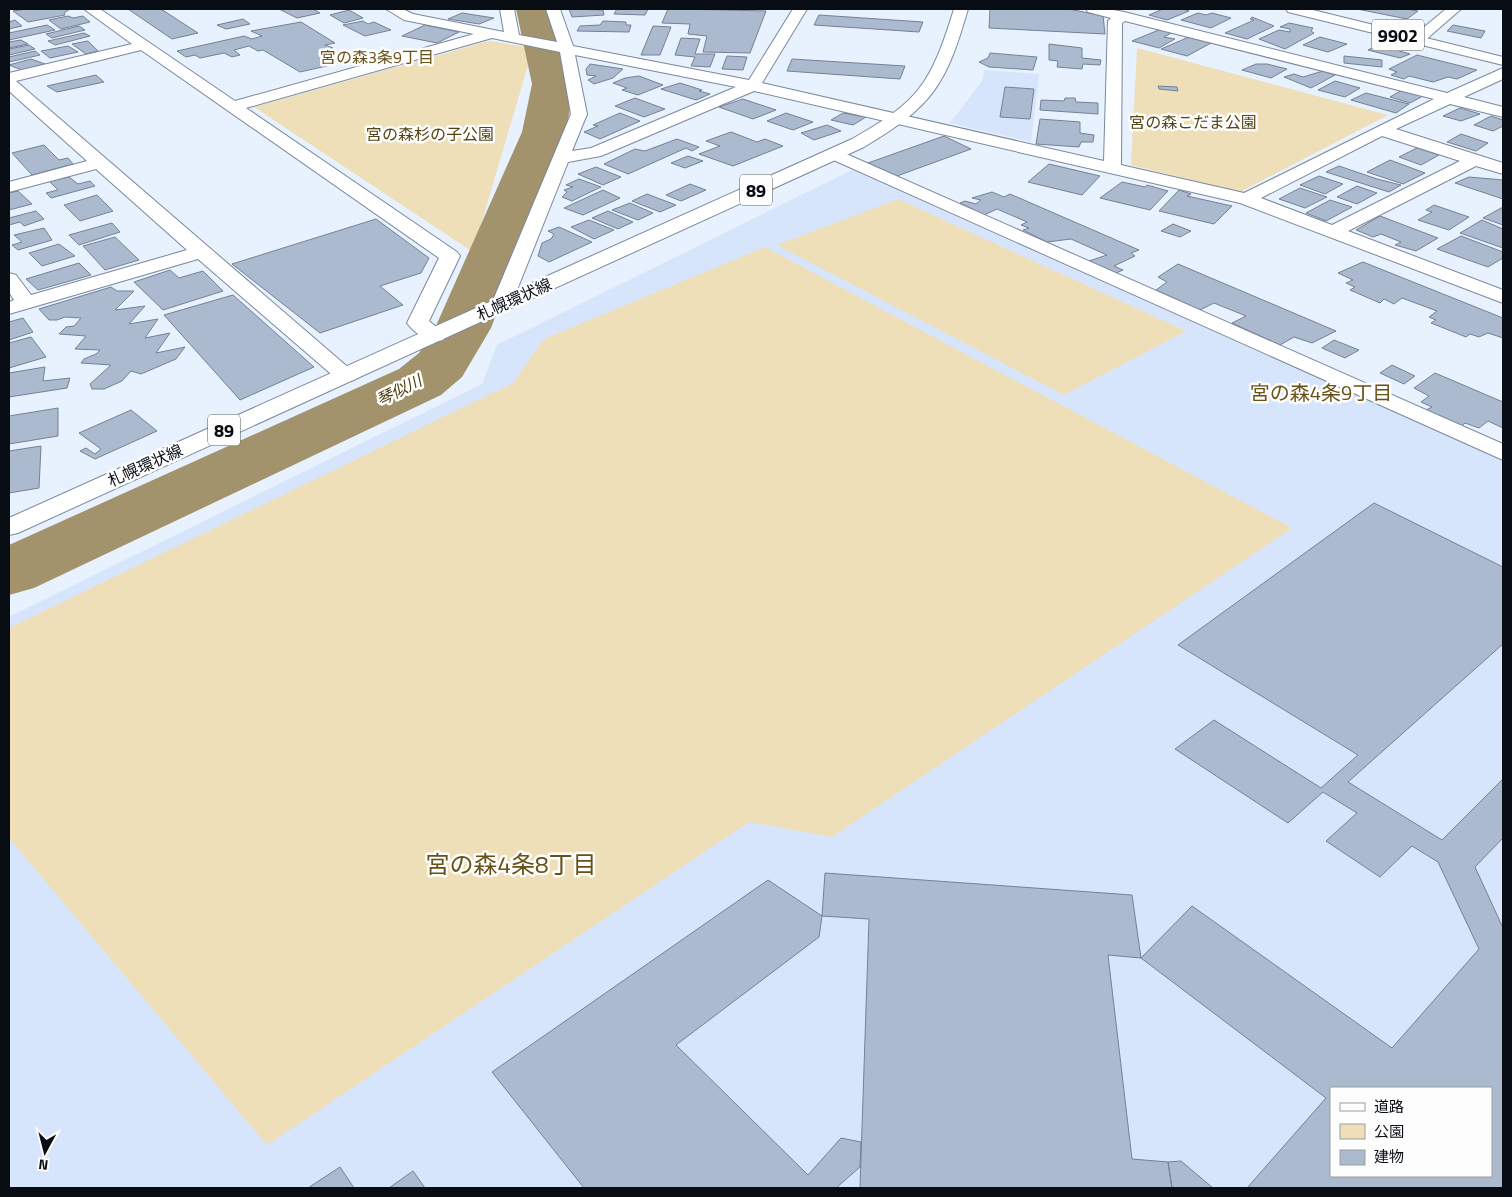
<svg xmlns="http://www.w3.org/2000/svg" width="1512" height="1197" font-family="'Titillium Web','Noto Sans JP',sans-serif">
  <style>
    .built { fill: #d6e5fc; fill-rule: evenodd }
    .green { fill: #eedfb8 }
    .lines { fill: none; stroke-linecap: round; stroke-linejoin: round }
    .river { fill: #a3936d; fill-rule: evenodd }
    .building { fill: #acbad0; stroke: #748195; fill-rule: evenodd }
    .street-casing { stroke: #7b889c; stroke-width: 2 }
    .primary-casing { stroke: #7b889c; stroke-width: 2 }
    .street { fill: #fff; fill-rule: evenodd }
    .primary { fill: #fff; fill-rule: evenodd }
    .labels { text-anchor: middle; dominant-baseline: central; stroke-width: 5; stroke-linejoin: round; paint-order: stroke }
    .far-neighbourhood-label { font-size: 16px; fill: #675116; stroke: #fdfdfd }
    .far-park-label { font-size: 16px; fill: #554414; stroke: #fdfdfd }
    .far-street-label { font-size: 16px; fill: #080c13; stroke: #fdfdfd }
    .far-water-label { font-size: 16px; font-style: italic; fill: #503e0d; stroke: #fdfdfd }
    .shield { fill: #fdfdfd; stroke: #525459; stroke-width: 1 }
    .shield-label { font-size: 18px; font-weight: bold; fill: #080c13 }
    .neighbourhood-label { font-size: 20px; fill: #675116; stroke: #fdfdfd }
    .near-neighbourhood-label { font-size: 24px; fill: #675116; stroke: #fdfdfd }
  </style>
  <rect width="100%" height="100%" fill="#e8f1fe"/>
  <path class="built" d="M985 70 1039 74 1031 142 950 123 982 81Z
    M852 170 1503 461V1188H9V617L482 384 497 345ZM1331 1088H1491V1176H1331Z"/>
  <path class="green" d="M489 41 533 48 473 252 254 107Z
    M1137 48 1388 115 1240 192 1131 165Z
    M898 199 1186 331 1064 395 777 245Z
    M765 247 1292 528 832 837 749 822 267 1145 9 838V628L513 383 544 339Z"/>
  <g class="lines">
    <path class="river" d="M516 9H552L574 84 566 132 491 328 462 377 441 395 34 588 9 595V545L399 369 419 353 435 328 522 132 532 84Z"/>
  </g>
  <path class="building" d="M27 9H70L64 13 65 15 28 22 13 11Z
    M128 9H161L198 33 172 39Z
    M279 9H313L320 13 297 18Z
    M569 9 603 10 604 15 572 17Z
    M617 9H648L645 15 614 14Z
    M668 9H680L766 11 750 53 703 52 707 36 688 34 690 24 662 23Z
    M990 9H1069L1103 16 1105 34 989 28Z
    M1163 9H1182L1189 11 1167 20 1149 15Z
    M1357 9H1406L1418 11 1407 19Z
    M349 10 363 18 344 23 330 15Z
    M462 13 494 18 479 24 448 19Z
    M1198 13 1206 15 1212 13 1231 18 1211 28 1181 20Z
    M819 15 923 22 919 32 814 25Z
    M68 16 73 18 83 16 90 22 61 29 49 20Z
    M1252 17 1274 26 1247 39 1225 33 1254 20 1250 19Z
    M243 19 250 24 226 29 217 25Z
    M15 20 22 26 9 29V22Z
    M363 21 368 24 374 22 391 30 365 36 343 25Z
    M603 21 626 22V25H631L629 32 577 31 580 26 600 25Z
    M301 22 335 43 325 45 333 48 328 54 334 56 326 61 331 65 300 72 263 50 258 51 249 46 234 50 240 55 232 57 224 53 200 58 195 55 186 57 177 51 244 36 252 39 262 36 251 31Z
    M1289 23 1313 28 1311 31 1314 33 1285 49 1259 39 1279 30 1290 32V29L1280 27Z
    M47 25 55 30 9 40V33Z
    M425 25 459 32 437 43 402 36Z
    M1453 25 1485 31 1481 38 1447 31Z
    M79 26 85 30 52 38 46 34Z
    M653 26 671 27 660 55H641Z
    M1161 29 1173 32 1164 37 1175 39 1159 48 1132 41Z
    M84 33 90 36 55 45 48 41Z
    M1189 37 1213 42 1187 56 1161 49Z
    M1320 37 1347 44 1328 52 1303 45Z
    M681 38 700 39 695 54H715L710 67 691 66 695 57 675 55Z
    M21 40 28 44 9 48V42Z
    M88 41 98 51 86 54 72 44Z
    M1049 44 1082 48V58L1101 60 1100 65 1083 64 1082 69 1057 67 1058 61 1049 60Z
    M29 45 35 49 9 55V49Z
    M1378 45 1410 54 1400 58 1368 50Z
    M68 46 78 52 50 58 41 51Z
    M35 51 40 55 9 62V57Z
    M990 53 1037 57 1033 70 989 67 979 62 988 58Z
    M1417 55 1477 70 1457 79 1448 77 1433 82 1409 76 1404 79 1391 75 1397 72 1389 69Z
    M727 56 747 57 743 70 722 69Z
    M1344 56 1382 60V67L1344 63Z
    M31 59 45 64 22 70 9 65Z
    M792 59 905 66 900 79 787 71Z
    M590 64 623 69 613 78 594 84 588 80 596 76 587 75 586 69Z
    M1256 64H1267L1287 69 1271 78 1242 70Z
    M1323 71 1335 75 1311 88 1284 77 1294 74 1303 77Z
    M96 75 104 82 57 92 47 86Z
    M639 76 663 85 638 95 622 90 627 88 613 83 625 78Z
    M1335 81 1360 88 1345 97 1318 90Z
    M680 83 702 90 699 91 710 94 696 100 661 89Z
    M1158 86 1177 87 1178 91 1159 89Z
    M1005 87 1034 89 1030 119 1000 117Z
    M1402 90 1423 96 1410 103 1390 97Z
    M1366 93 1409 104 1396 113 1351 100Z
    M635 98 665 109 644 117 615 106Z
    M1065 98H1075L1076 102 1098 103V114L1040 110 1041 100 1064 101Z
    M743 99 776 110 753 119 719 107Z
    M1460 108 1480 114 1461 121 1443 116Z
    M620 113 640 121 600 139 584 132 598 126 593 125Z
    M786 113 813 122 793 130 767 121Z
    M843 113 866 117 853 125 831 120Z
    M1491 116 1503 120V126L1493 131 1474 125Z
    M1040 119 1080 122V133L1094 135 1093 142H1081L1079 147 1036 144Z
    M827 125 841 131 814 140 801 133Z
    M731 132 757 142 765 139 783 146 733 166 699 154 720 146 706 141Z
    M1461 134 1488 143 1476 151 1447 142Z
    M944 136 971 149 897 176 868 163Z
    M677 139 699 147 692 151 686 148 628 174 604 164 635 149 645 151Z
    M44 145 59 160 68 158 73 164 32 175 12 153Z
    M1417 148 1439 155 1421 165 1399 157Z
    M688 156 703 161 685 168 671 163Z
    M1390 160 1425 173 1403 184 1367 172Z
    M1049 164 1100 176 1082 195 1028 182Z
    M1339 166 1377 179 1401 185 1389 192 1326 172Z
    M596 167 621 177 603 185 578 174Z
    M1319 176 1343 184 1325 194 1300 185Z
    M69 177 78 184 90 181 95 186 51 198 46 193 58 190 49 181Z
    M1469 177 1503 180V199L1455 183Z
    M579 179 601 187 572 201 562 197 567 192 564 190 573 187 566 185Z
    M1122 182 1145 187 1147 185 1168 191 1150 210 1100 198Z
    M690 184 706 190 681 201 666 195Z
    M1357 186 1377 193 1357 204 1337 197Z
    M1300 188 1327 197 1305 208 1279 199Z
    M603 190 620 198 583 215 564 208Z
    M1179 190 1191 194 1187 196 1232 206 1214 224 1159 211Z
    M18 191 32 204 9 210V193Z
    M992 192 1004 197 1010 194 1139 250 1131 253 1135 256 1114 266 1123 270 1116 273 1089 261 1107 255 1071 239 1047 242 1023 230 1029 228 1021 225 1027 222 997 209 984 215 960 203 965 201 976 204 981 200 972 198Z
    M647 194 676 205 660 212 632 201Z
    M97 195 113 211 80 221 64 205Z
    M1330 200 1352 207 1326 221 1306 213Z
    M630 203 653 213 638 220 612 210Z
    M1434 205 1469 217 1449 230 1418 220 1432 212 1426 210Z
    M1503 207V225L1483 218Z
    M36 211 44 219 24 226 20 222 9 225V218Z
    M608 211 633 222 618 229 592 218Z
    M1380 216 1438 238 1416 251 1395 245 1401 242 1381 234 1373 237 1356 230Z
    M376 219 429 258 421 273 380 286 403 305 320 333 232 264Z
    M589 220 614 230 594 239 571 227Z
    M1482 220 1503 229V248L1460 233Z
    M112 223 120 232 79 245 69 235Z
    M1173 224 1191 231 1180 237 1161 231Z
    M559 227 592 242 549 262 538 256 542 243 551 239 554 234 548 231Z
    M44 228 52 240 18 250 12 245 22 242 14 235Z
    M1461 236 1503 252V258L1488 267 1437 249Z
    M115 237 139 260 105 270 83 246Z
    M59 244 75 256 42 266 29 253Z
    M1363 262 1503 318V338L1488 333 1479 337 1470 334 1466 337 1431 323 1436 320 1429 317 1437 311 1402 298 1394 304 1384 299 1380 303 1350 290 1355 287 1346 283 1353 280 1338 273Z
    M79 263 91 275 38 290 26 279Z
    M1178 264 1336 331 1312 343 1294 337 1280 345 1232 323 1246 316 1214 303 1200 310 1156 290 1167 282 1158 277Z
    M170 270 179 278 203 271 223 291 163 310 134 282Z
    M111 287 117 291H134L115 310 145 306 129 324 158 319 145 338 170 333 156 353 185 347 176 359 141 374 131 371 122 381 104 389H92L90 384 111 365 81 363 84 359 96 354 100 350 75 349 86 336 59 334 66 327 74 326 81 318 65 317 57 320H49L39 309Z
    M233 295 314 367 240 400 164 315Z
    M23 318 33 332 9 340V322Z
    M31 337 46 357 9 368V343Z
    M1334 340 1359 350 1345 358 1322 348Z
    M1392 365 1415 376 1404 384 1380 373Z
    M45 367 43 381 70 378 67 388 9 397V373Z
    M1435 373 1503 402V428L1488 421 1479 428 1465 423 1462 426 1426 410 1432 407 1421 402 1429 396 1414 388Z
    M58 408V436L9 444V416Z
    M131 410 157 431 95 459 80 451 86 448 95 454 101 449 79 433Z
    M41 446 39 488 9 493V451Z
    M1374 503 1503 567V644L1348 782 1442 840 1503 779V838L1475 867 1503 928V1188H1247L1326 1098 1141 958 1192 906 1392 1048 1479 949 1438 862 1412 846 1380 877 1326 841 1357 813 1323 792 1288 823 1175 749 1214 720 1321 788 1358 755 1178 645ZM1331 1088H1491V1176H1331Z
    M825 873 1132 895 1141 958 1108 955 1132 1159 1168 1162 1172 1188H860L869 919 822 916Z
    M768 880 822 916 819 937 676 1045 808 1175 841 1138 861 1142 860 1167 836 1188H584L492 1072Z
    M1181 1161 1213 1188H1172L1168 1162Z
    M340 1167 354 1188H308Z
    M413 1171 425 1188H389Z"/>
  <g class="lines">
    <g class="street-casing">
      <path id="street" d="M84 9H100L235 101 474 34 404 20 386 9H403L413 14 504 32 500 9H514L519 35 557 42 546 9H560L573 46 749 80 793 9H807L762 83 1104 161 1108 21 1111 18 1088 12 1086 9H1108L1124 12 1447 93 1503 68V79L1464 97 1503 107V117L1450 104 1396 129 1503 163V174L1476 166 1348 231 1503 290V303L1240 203 754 91 601 156 568 162 511 305 508 309 501 311 494 309 491 305 571 114 560 52 492 38 246 108 457 252 460 256 429 321 446 335 443 340C429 343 415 334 407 323L439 258 141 50 16 81 357 375 354 380 346 382 338 380 198 259 9 314V302L14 300 9 292V273L16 275 31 295 187 250 96 169 9 192V182L87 161 9 91V73L132 44ZM1125 21 1434 99 1244 193 1121 165 1122 23ZM575 55 736 87 591 148 572 151 587 114ZM1382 136 1460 161 1332 225 1261 198Z
        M1446 9H1461L1422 43H1412L1410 40 1412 37Z
        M835 149 1503 444V460L829 158 826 154 829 150Z"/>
    </g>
    <g class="primary-casing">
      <path id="primary" d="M954 9H968C946 85 933 106 864 147L18 533 9 535V518L852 139C920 101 931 83 954 9Z
        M1286 9H1309L1503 57V65L1288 12Z"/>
    </g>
    <use href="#street" class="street"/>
    <use href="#primary" class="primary"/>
  </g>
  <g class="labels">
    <g class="far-neighbourhood-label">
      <text x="377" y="57">宮の森3条9丁目</text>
    </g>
    <g class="far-park-label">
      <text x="1193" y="122">宮の森こだま公園</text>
      <text x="430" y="134">宮の森杉の子公園</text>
    </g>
    <g class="far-street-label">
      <text transform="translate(514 299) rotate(-24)">札幌環状線</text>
      <text transform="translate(145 465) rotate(-24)">札幌環状線</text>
    </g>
    <g class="far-water-label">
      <text transform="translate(399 390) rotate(-27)">琴似川</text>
    </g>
    <g class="shield">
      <rect x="1372" y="19.5" width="52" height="31" rx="4"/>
      <rect x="740" y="174.5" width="32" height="31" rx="4"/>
      <rect x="208" y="414.5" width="32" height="31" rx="4"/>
    </g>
    <g class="shield-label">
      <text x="1398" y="35">9902</text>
      <text x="756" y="190">89</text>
      <text x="224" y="430">89</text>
    </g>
    <g class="neighbourhood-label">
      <text x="1321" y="392">宮の森4条9丁目</text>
    </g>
    <g class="near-neighbourhood-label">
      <text x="511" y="864">宮の森4条8丁目</text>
    </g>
  </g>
  <rect width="1512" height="1197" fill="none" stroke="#080c13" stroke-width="20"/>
  <rect x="1330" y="1087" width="162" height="90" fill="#fdfdfd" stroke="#9b9d9f"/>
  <rect x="1340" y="1103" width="25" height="8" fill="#ffffff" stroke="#9b9d9f"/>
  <text x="1374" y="1112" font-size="15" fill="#080c13">道路</text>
  <rect x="1340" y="1124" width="25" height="15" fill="#eedfb8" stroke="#9b9d9f"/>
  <text x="1374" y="1137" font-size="15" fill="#080c13">公園</text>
  <rect x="1340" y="1150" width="25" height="15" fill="#acbad0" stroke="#9b9d9f"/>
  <text x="1374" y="1162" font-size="15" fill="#080c13">建物</text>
  <g transform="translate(45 1152) rotate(187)" stroke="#fdfdfd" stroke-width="4" paint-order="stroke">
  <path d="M0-4L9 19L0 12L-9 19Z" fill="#080c13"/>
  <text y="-8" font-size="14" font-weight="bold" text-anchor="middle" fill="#080c13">N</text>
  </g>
</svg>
